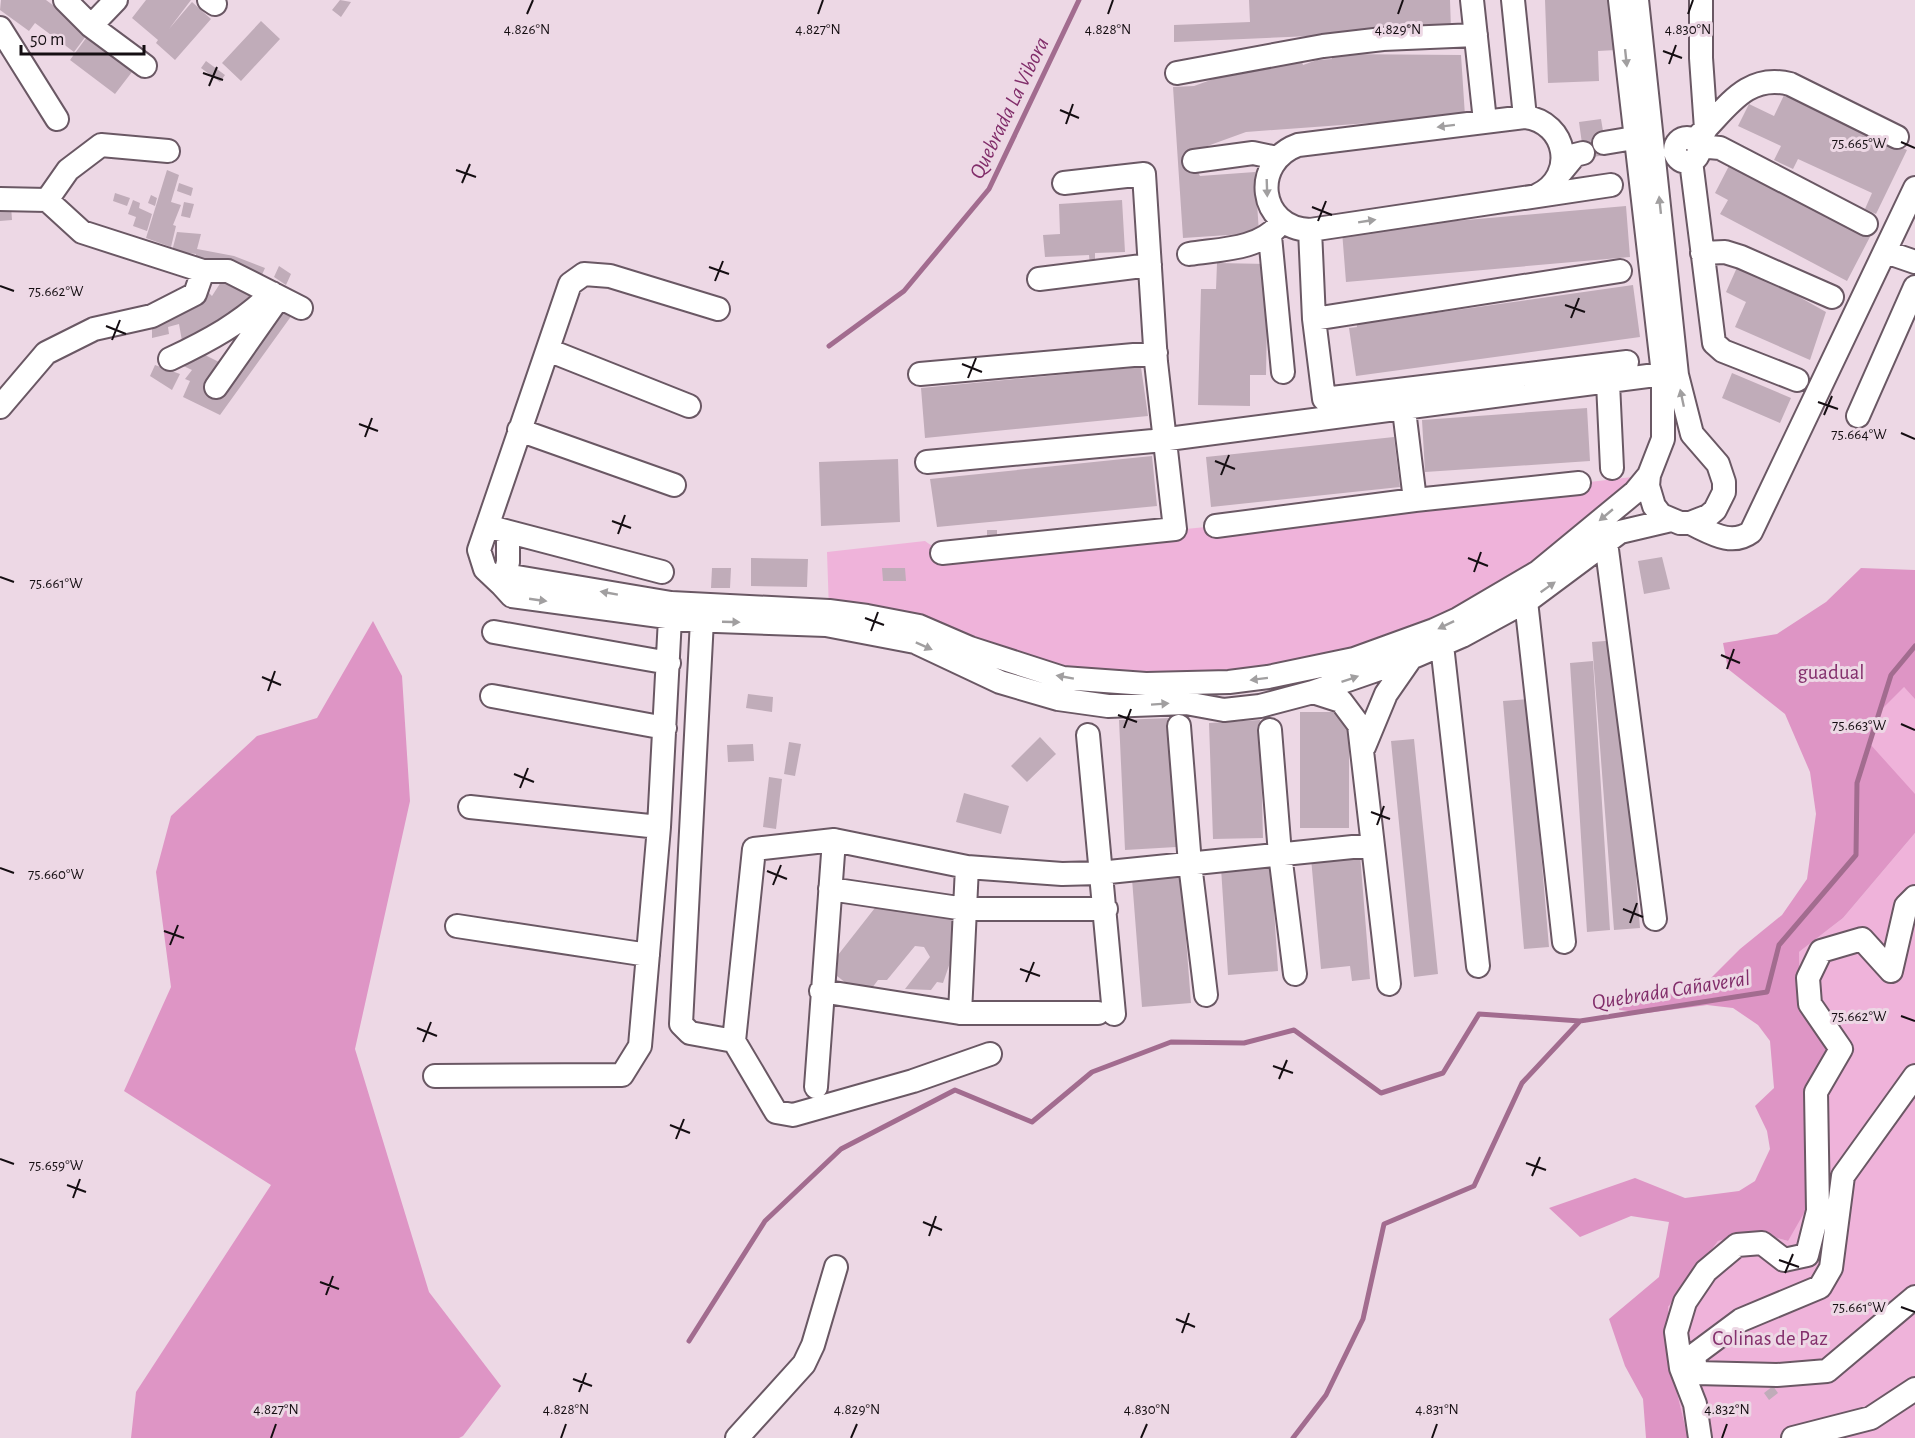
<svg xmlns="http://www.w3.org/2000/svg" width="1915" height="1438" font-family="'Alegreya Sans',sans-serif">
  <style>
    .green { fill: #efb3da }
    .forest { fill: #de95c5 }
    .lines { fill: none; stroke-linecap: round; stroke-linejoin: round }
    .stream { stroke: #a26c8f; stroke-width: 5 }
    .building { fill: #c0acb9 }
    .minor-casing { stroke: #6a5864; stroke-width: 26 }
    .minor { stroke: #fff; stroke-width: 22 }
    .oneway { fill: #a19fa0 }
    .ticks { fill: none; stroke: #150e12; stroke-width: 2 }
    .labels { text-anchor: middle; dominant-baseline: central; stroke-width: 6; stroke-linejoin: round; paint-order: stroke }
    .park-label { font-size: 21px; fill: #84306d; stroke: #edd8e5 }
    .water-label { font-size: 22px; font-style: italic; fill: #812d6a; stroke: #edd8e5 }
    .ticks-label { font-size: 15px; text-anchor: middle; fill: #150e12; stroke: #edd8e5; stroke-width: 6; stroke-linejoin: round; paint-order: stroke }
  </style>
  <rect width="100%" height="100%" fill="#edd8e5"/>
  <path class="green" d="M1649 475 1513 588 1300 671 1086 680 829 611 827 552 925 541 942 553 1216 526Z
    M1891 675 1915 697V796L1867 751Z
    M1915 833V1438H1688L1670 1364 1668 1307 1718 1241 1756 1232 1788 1241 1800 1004 1799 952 1843 918Z"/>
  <path class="forest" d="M1861 568 1915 570V699L1904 687 1881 710 1870 744 1915 794V833L1843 918 1799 952 1800 1004 1831 1052 1808 1206 1788 1241 1756 1232 1718 1241 1668 1307 1670 1364 1688 1438H1646L1643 1399 1625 1366 1609 1319 1659 1277 1669 1222 1631 1216 1580 1237 1549 1208 1635 1178 1685 1198 1739 1191 1755 1181 1770 1149 1767 1131 1755 1106 1774 1088 1770 1041 1758 1025 1733 1008 1707 1005 1647 1013 1619 1010V1001L1657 997 1704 985 1740 949 1782 915 1807 879 1816 814 1810 772 1785 714 1728 669 1723 643 1777 634 1826 602Z
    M373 621 402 676 410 801 355 1049 429 1292 501 1386 463 1436 459 1438H131L136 1392 271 1185 124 1091 171 987 156 872 171 816 257 736 317 718Z"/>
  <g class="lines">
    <path class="stream" d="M829 346 904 291 989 189 1079 0
      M689 1341 765 1221 841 1149 955 1090 1032 1122 1092 1072 1171 1042 1244 1043 1294 1030 1381 1093 1443 1073 1479 1014 1580 1021
      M1293 1438 1326 1395 1363 1319 1384 1224 1474 1186 1522 1083 1580 1021 1767 992 1779 945 1856 855 1857 783 1891 675 1915 646"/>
  </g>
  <path class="building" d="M1 0H46L89 32 74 52 35 23 29 31 0 10Z
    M146 0H191L169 29 192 2 211 19 175 60 156 43 158 40 132 18Z
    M340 0 351 2 341 17 332 10Z
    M1249 0H1450L1451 30 1174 42V25L1250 22Z
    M1545 0H1614L1616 50 1598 51 1599 81 1548 83Z
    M261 21 280 39 241 81 222 63Z
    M89 34 135 68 115 94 70 60Z
    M1300 54 1303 65 1317 60 1332 59V54L1461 55 1465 116 1246 132 1188 153 1200 176 1255 172 1259 233 1183 238 1173 87 1194 86 1247 67Z
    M206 61 225 75 220 82 201 68Z
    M1785 93 1907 150 1876 214 1865 209 1872 193 1798 159 1793 169 1774 160 1781 146 1738 126 1749 104 1774 116Z
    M1601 119 1607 155 1584 158 1579 122Z
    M1731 162 1872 233 1847 281 1720 214 1728 200 1715 193Z
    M167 170 179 175 171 202 181 205 173 225 176 226 171 247 146 238Z
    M179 183 193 188 191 196 177 191Z
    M115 193 130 198 127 206 113 201Z
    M151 195 157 198 155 206 148 203Z
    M133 200 140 203 139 208 152 214 147 231 133 226 136 217 128 214Z
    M1122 200 1125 252 1095 253V266H1090L1089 255 1045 257 1043 235 1060 234 1059 204Z
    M184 202 194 204 190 218 181 216Z
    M11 206 12 220 0 221V207Z
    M1626 206 1630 257 1346 282 1342 231Z
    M177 232 201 234 197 249 234 256 265 268 261 277 231 264 196 257V254L172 251Z
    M1217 263 1268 264 1266 375H1250V406L1198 405 1201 289H1216Z
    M1739 263 1826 312 1810 360 1735 327 1746 302 1726 292Z
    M279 266 291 274 286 285 274 277Z
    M217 279 267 295 221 324 182 341 179 324 168 327 169 334 152 338V320L190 309 209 293 212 296 221 282Z
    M1633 285 1640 337 1356 376 1349 328 1357 327 1355 313 1399 307 1400 318Z
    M281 304 292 315 220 415 183 397 190 381 185 379 192 370 173 361 199 352 221 363Z
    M155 365 180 374 172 390 150 376Z
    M1141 367 1148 416 925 438 921 388Z
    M1732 373 1791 398 1780 423 1722 398Z
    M1587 408 1590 461 1425 472 1422 420Z
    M1394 437 1400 487 1211 507 1206 457Z
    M1152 456 1157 506 937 527 930 479Z
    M898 459 900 522 821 526 819 462Z
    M987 530H997V542H987Z
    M1662 557 1670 589 1644 594 1638 561Z
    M751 558 808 559 807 587 751 586Z
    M712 568H731L730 588H711Z
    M882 568H905L906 581H883Z
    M1618 640 1640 928 1614 930 1592 642Z
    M1593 661 1610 930 1587 932 1570 663Z
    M748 694 773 697 772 712 746 708Z
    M1528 699 1549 947 1524 949 1503 701Z
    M1300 712H1349V828H1300Z
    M1170 718 1176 847 1125 850 1119 720Z
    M1260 720 1263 838 1213 839 1209 723Z
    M1040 737 1056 754 1027 782 1011 766Z
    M1414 739 1438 974 1414 977 1391 741Z
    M789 742 801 744 795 776 784 774Z
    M753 744 754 761 728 762 727 745Z
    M769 777 782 779 776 829 763 827Z
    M964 793 1009 806 1001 834 956 822Z
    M1360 854 1370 979 1352 981 1350 966 1321 969 1311 858Z
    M1271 863 1278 971 1228 975 1221 868Z
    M1181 875 1191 1003 1142 1007 1132 879Z
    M878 904 960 910 954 951 943 983 937 982 931 990 905 989 930 957 924 947 915 946 887 980H878L872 988 851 987 837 976 838 955Z
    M1773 1386 1778 1393 1769 1400 1764 1393Z"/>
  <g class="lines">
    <g class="minor-casing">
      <path id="minor" d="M65 0 91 26 145 66
        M209 0 215 4
        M1472 0 1485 121
        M1513 0 1525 117
        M1620 0 1663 374V439L1649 475 1648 486 1654 506 1661 515 1680 523H1690L1708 516 1715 510 1724 492V482L1718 464 1692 434 1677 375 1637 0
        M1701 0V58L1706 129
        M91 26 116 0
        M0 28 57 119
        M1177 73 1323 46 1383 39 1476 35
        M1675 150a12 12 0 1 1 24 0a12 12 0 1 1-24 0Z
        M1694 140C1724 114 1743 72 1790 84L1897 137
        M1604 143 1634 138
        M1698 146 1720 148 1866 224
        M1194 161 1253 153 1277 158
        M1691 161 1714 343 1723 351 1797 380
        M1561 172 1575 155 1583 153
        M1538 195C1577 176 1567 122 1525 117L1298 145C1251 162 1258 228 1310 230L1611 185
        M0 199 47 200 82 232 203 271H228L301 308
        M47 200 68 170 101 145 168 151
        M1310 230 1314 319 1324 399 1627 362
        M1270 236 1283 372
        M1886 252 1915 262
        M1702 253 1725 252 1741 257 1832 297
        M1189 254C1220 249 1258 250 1279 225
        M1039 279 1150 265
        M1314 319 1620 271
        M548 350 689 406
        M170 359C208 341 242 323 272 293
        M920 374 1156 353
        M1608 383 1612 468
        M216 387 275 303
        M0 407 46 353 94 329 152 316 195 294 203 271
        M1404 410 1415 500
        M1858 416 1915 287
        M519 430 674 485
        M927 462 1153 441 1663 374
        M1649 475 1635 492 1538 572 1458 619 1434 630 1354 659 1268 677 1229 682 1146 684 1063 678 970 648 919 626 867 616 829 611 671 603 517 577 502 585 512 596 689 620 826 625 915 642 1000 682 1058 699 1108 706 1186 703 1224 710 1260 706 1313 692 1411 658 1462 636 1530 599 1620 532 1671 520
        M1690 523C1710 532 1731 547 1751 532L1915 188
        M1216 526 1415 500 1579 483
        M494 528 662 572
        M508 532V562L502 585 485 569 479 550 570 284 584 274 610 276 718 309
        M1606 542 1655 919
        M942 553 1175 529 1156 362 1144 174 1064 183
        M1526 601 1564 942
        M702 620 681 1024 690 1033 734 1041 776 1112 793 1115 913 1081 990 1054
        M494 632 669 663
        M1442 645 1478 966
        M1313 692 1341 701 1359 725 1389 984
        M492 696 665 728
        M1179 726 1190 864 1206 995
        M1270 730 1280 854 1295 974
        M1088 735 1114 1014
        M1364 747 1386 694 1411 658
        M470 807 659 827
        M830 889 965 909H1106
        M457 926 648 955
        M1891 971 1906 906 1915 897
        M821 991 960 1013H1098
        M960 1013 967 867
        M734 1041 754 849 834 840 967 867 1062 874 1099 873 1372 845
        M435 1076 622 1075 640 1046 659 827 670 618
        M1915 1076 1843 1176 1831 1268 1820 1287 1741 1320 1694 1355 1696 1373 1777 1375 1827 1371 1915 1297
        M816 1087 834 840
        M737 1438 804 1364 813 1345 836 1267
        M1700 1438 1695 1404 1681 1368 1676 1332 1685 1302 1706 1271 1737 1245 1762 1243 1784 1260 1807 1255 1818 1211 1816 1092 1841 1049 1810 1004 1808 978 1821 951 1862 939 1891 971
        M1793 1438 1871 1418 1915 1389"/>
    </g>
    <use href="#minor" class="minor"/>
  </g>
  <defs><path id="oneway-solid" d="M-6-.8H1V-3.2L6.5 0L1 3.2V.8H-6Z" transform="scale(1.5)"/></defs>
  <g class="oneway">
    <use href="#oneway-solid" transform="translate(1626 58) rotate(84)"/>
    <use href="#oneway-solid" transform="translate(1446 126) rotate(173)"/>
    <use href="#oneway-solid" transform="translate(1267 188) rotate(88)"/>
    <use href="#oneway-solid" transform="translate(1660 205) rotate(-96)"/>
    <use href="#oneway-solid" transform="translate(1367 221) rotate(-9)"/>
    <use href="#oneway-solid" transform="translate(1682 398) rotate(-102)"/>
    <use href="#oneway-solid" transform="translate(1606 515) rotate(140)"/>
    <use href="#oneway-solid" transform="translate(1548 587) rotate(-35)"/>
    <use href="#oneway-solid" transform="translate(609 593) rotate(-170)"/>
    <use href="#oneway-solid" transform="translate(538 600) rotate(8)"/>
    <use href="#oneway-solid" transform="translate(731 622) rotate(2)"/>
    <use href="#oneway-solid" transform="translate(1446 625) rotate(154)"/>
    <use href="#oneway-solid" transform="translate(924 646) rotate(24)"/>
    <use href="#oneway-solid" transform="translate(1065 677) rotate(-170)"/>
    <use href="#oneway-solid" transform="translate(1259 679) rotate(173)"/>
    <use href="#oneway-solid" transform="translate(1350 679) rotate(-19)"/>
    <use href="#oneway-solid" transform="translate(1160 704) rotate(-4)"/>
  </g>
  <path class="ticks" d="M527 14 533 0M818 14 823 0M1108 14 1113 0M1398 14 1403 0M1688 14 1693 0M1663 51 1682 58M1669 64 1676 45M203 73 223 80M209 86 217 67M1060 110 1079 118M1066 124 1073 104M1901 142 1915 148M456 170 476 177M462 183 470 164M1312 207 1332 215M1318 221 1326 201M709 267 729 274M715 281 723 261M0 286 14 291M1565 305 1585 312M1571 318 1579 298M106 326 126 334M112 340 120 320M962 364 982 372M968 378 976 358M1818 402 1838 409M1824 415 1832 396M359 424 378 431M1901 433 1915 439M365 437 372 418M1215 461 1235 469M1221 475 1229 455M612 521 631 528M618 534 625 515M1468 558 1488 566M1474 572 1481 552M0 577 14 582M865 618 884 625M871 631 878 612M1721 655 1740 663M1727 669 1734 649M262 677 281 685M268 691 275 671M1118 715 1137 722M1901 724 1915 730M1124 728 1131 709M514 774 534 782M520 788 528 768M1371 812 1390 819M1377 825 1384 806M0 868 14 873M767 871 787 879M773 885 781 865M1623 909 1643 917M1630 923 1637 903M164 931 184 938M170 945 178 925M1020 969 1040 976M1026 982 1034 962M1901 1016 1915 1021M417 1028 437 1036M423 1042 431 1022M1273 1066 1293 1073M1279 1079 1287 1060M670 1125 690 1133M676 1139 684 1119M0 1159 14 1164M1526 1163 1546 1170M1532 1176 1540 1157M67 1185 86 1192M73 1198 80 1179M923 1222 942 1230M929 1236 936 1216M1779 1260 1799 1267M1785 1273 1793 1254M320 1282 339 1289M326 1295 333 1276M1901 1307 1915 1312M1176 1319 1195 1327M1182 1333 1189 1313M573 1379 592 1386M579 1392 586 1373M271 1438 276 1424M561 1438 566 1424M851 1438 857 1424M1141 1438 1147 1424M1432 1438 1437 1424M1722 1438 1727 1424"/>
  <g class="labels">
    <g class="park-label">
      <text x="1831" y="672">guadual</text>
      <text x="1770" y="1338">Colinas de Paz</text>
    </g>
    <g class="water-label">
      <text transform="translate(1009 108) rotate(-64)">Quebrada La Vibora</text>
      <text transform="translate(1671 990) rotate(-9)">Quebrada Cañaveral</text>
    </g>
  </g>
  <g class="ticks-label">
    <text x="818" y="34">4.827°N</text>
    <text x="1108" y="34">4.828°N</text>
    <text x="1398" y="34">4.829°N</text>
    <text x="1688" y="34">4.830°N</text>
    <text x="527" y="34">4.826°N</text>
    <text x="1859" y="148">75.665°W</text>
    <text x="56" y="296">75.662°W</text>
    <text x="1859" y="439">75.664°W</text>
    <text x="56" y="588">75.661°W</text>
    <text x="1859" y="730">75.663°W</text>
    <text x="56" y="879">75.660°W</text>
    <text x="1859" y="1021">75.662°W</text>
    <text x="56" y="1170">75.659°W</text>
    <text x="1859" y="1312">75.661°W</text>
    <text x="276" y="1414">4.827°N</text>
    <text x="566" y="1414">4.828°N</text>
    <text x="857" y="1414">4.829°N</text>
    <text x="1147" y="1414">4.830°N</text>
    <text x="1437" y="1414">4.831°N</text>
    <text x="1727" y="1414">4.832°N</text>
  </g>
  <path d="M21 45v9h123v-9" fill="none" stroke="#150e12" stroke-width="3"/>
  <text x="30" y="45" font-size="18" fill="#150e12" stroke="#edd8e5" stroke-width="4.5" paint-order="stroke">50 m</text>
</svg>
